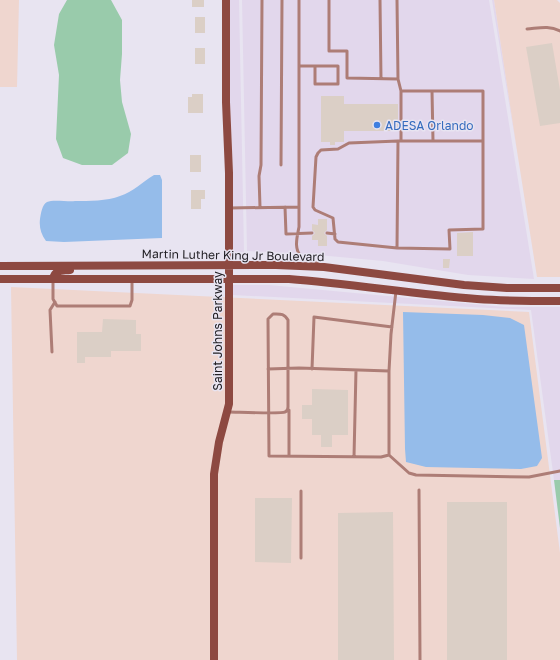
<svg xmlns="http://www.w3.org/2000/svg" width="560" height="660" font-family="'Golos Text',sans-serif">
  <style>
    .commercial { fill: #e2d7ec }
    .industrial { fill: #efd6cf }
    .green { fill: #99cbab }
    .water { fill: #95bcea }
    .building { fill: #dbcfc6 }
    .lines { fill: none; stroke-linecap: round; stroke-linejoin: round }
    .lane { stroke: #ad7d76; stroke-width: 3 }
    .secondary { stroke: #8d4941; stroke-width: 8 }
    .shop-dot { fill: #3f7fe0; stroke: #e8e4f1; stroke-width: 1.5 }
    .labels { text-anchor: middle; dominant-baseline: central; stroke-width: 3; stroke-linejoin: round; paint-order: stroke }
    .shop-label { font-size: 12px; fill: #366cbe; stroke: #e8e4f1; text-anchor: start }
    .street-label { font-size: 12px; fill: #222025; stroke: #e8e4f1 }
  </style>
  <rect width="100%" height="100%" fill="#e8e4f1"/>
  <path class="commercial" d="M230 0H239L244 252H233V173L230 102Z
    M242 0H489L534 279 468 275 383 261 307 254 247 251Z
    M492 0H494L517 151Z
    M233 285H269L505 307H560V480H554L531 310 233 295Z"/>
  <path class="industrial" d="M0 0H19L17 87H0Z
    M494 0H557L560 3V277H537L517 151Z
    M11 287 529 312 560 553V660H17Z"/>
  <path class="green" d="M67 0H111L122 20V54L120 80 122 102 131 134 128 153 112 165H82L63 158 56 139 59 75 54 45 59 14Z
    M554 480H560V528Z"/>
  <path class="water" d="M154 175H160L162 180V238L64 242 46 241C41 234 39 227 40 219 41 213 42 205 47 202 53 199 68 202 75 201 89 201 107 201 120 196 133 192 142 182 154 175Z
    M403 312 483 315 510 318 524 325 542 458 537 466 521 469 426 467 406 462 405 449Z"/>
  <path class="building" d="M192 0H204V7H192Z
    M195 17H205V33H195Z
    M552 43 560 90V123L540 126 526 47Z
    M195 48H205V64H195Z
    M192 94H203V113H188V97H192Z
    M321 96H344V104H398V131H344V142H335V145H330V142H321Z
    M190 155H201V172H190Z
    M191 190H205V199H201V209H191Z
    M318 219H327V230L324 233 327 236V246H318V240H312V236L315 233 312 230V224L318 225Z
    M473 232V256H457V233Z
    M443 259H450L449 268H443Z
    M103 319 136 320V334H141V351H111V357H85V363H77V332H102Z
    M312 389 348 390V435H332V447H321V435H312V419H302V405H312Z
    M255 498H292L291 563 255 562Z
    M447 502H507V660H447Z
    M393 512 394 660H338V513Z"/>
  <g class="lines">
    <path class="lane" d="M299 0V227C297 237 293 251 303 258 308 261 314 262 319 264
      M329 0V51H347V78L398 79 397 0
      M380 0 381 79
      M527 29C539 28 549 25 560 31
      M299 66H338V84H315V66
      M398 79 401 91H483V229L449 230 450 249 397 248 398 141H483
      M401 91V141
      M432 91 433 141
      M281 165 282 0
      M260 207 259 176 261 165 262 0
      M285 207 286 234 312 233
      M229 208 299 207
      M327 233 335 234
      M397 248 338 242 335 239 333 218 315 210 313 207 316 157 318 153 321 150 338 149 349 143 398 141
      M53 279V299L57 306H130L132 300V280
      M52 352 50 310 55 302
      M312 369 314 317 392 327
      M389 371 391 334 396 291
      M289 410V456
      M229 412C236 412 282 414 285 412 288 411 288 409 288 407V320C284 313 280 314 273 314L268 319 269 456 381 457 389 455V371L299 368 268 369
      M389 455 409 473 416 475 529 477 560 471
      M354 457 356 370
      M419 490 420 660
      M301 491V558"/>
    <path class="secondary" d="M0 266 276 265 324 267 464 285 507 288H560
      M0 279H289C352 284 414 294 477 299 505 301 532 301 560 301
      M53 279C55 269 62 271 70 270
      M214 660V474L219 442 229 404V173L226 102V0"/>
  </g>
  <circle class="shop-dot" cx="377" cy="125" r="4"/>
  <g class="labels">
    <g class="shop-label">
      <text x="385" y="125">ADESA Orlando</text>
    </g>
    <g class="street-label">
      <text transform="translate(233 255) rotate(1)">Martin Luther King Jr Boulevard</text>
      <text transform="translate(217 331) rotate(-90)">Saint Johns Parkway</text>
    </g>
  </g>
</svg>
